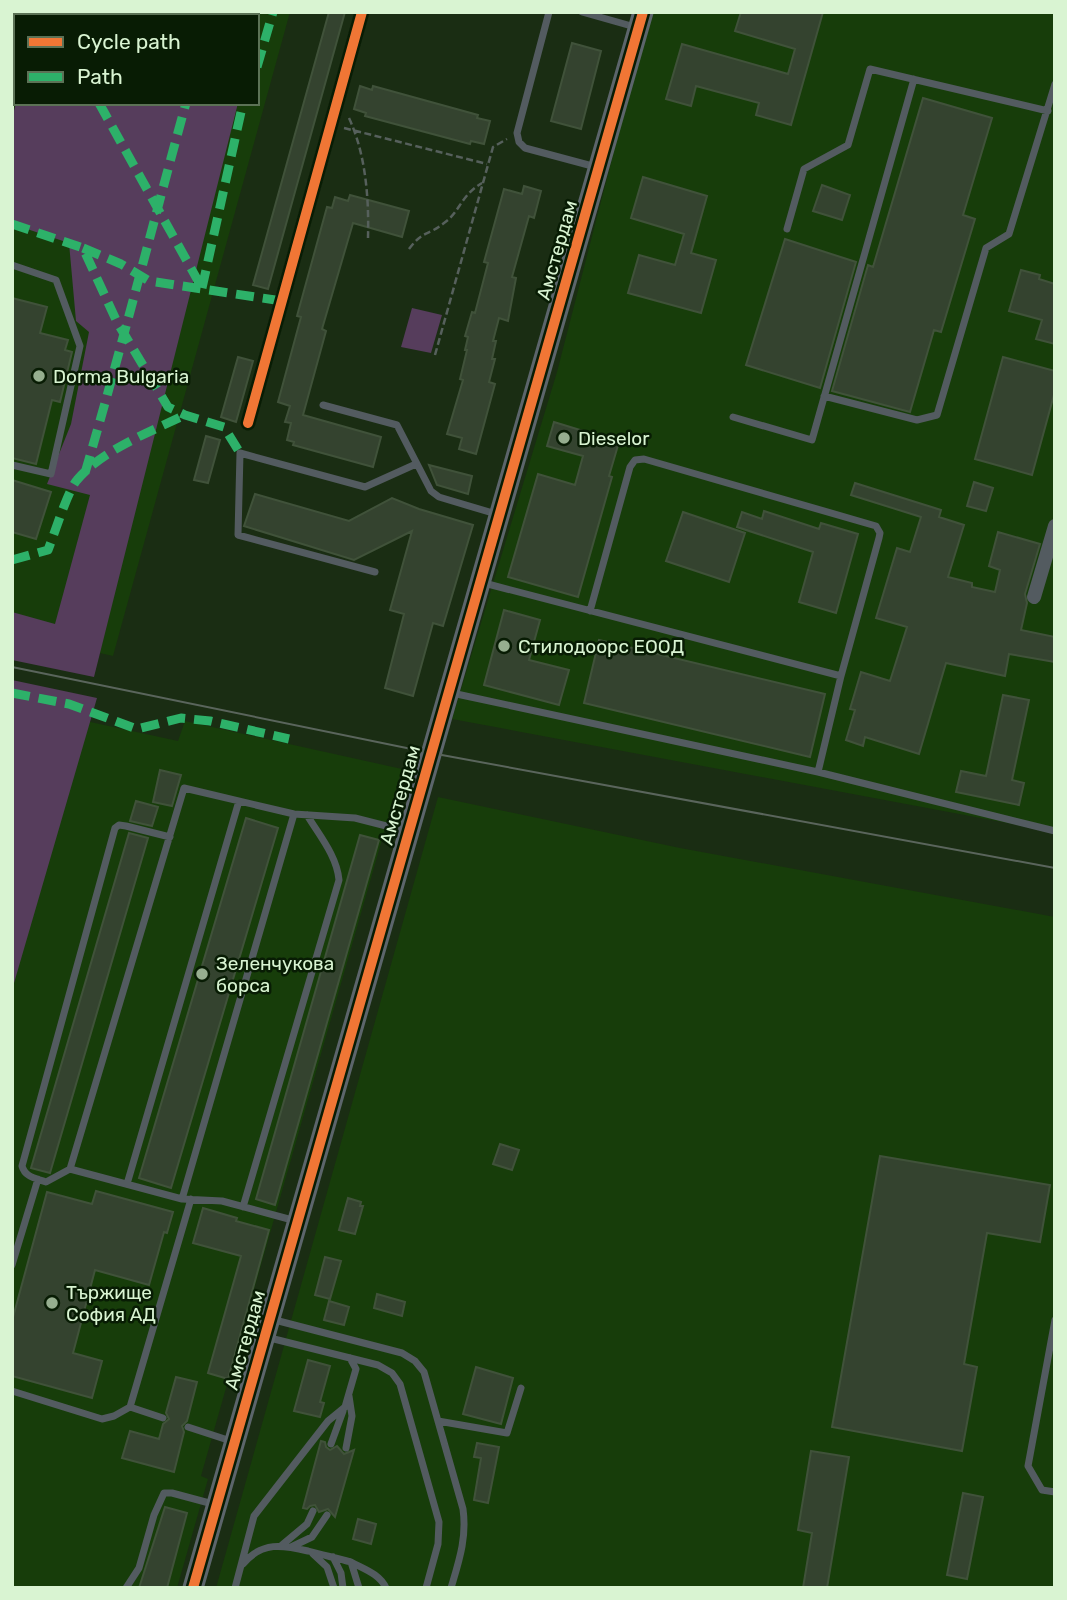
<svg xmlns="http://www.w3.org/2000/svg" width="1067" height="1600" font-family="Rubik,sans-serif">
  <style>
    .built { fill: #173d0a; fill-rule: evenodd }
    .green { fill: #563d5c }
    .building { fill: #34432f; stroke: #40523a; stroke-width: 2 }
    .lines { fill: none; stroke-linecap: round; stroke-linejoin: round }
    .path { stroke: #56605c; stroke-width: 2.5; stroke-dasharray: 7 3.5; stroke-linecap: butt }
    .lane { stroke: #535b60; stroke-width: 7 }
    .street { stroke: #535b60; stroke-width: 14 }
    .secondary { stroke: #5c656b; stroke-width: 21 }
    .tram { stroke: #5a655c; stroke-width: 2 }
    .quiet { stroke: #2db169; stroke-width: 9; stroke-dasharray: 18 9; stroke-linecap: butt }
    .cycleway-casing { stroke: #081c04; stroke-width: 15 }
    .cycleway { stroke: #f07635; stroke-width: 10 }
    .poi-dot { fill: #96ae8f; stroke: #081c04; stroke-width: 2.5 }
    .labels { text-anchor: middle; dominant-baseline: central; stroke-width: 5; stroke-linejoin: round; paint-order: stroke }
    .street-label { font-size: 19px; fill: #d9f4d2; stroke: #081c04 }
    .poi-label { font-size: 19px; fill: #d9f4d2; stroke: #081c04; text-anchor: start }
  </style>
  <rect width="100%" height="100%" fill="#1a2d13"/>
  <path class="built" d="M12 12H290L113 656 12 633ZM16 16H257V103H16Z
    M650 12H1055V832L452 719 557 372Z
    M12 705 178 741 185 721 402 769 201 1476 208 1479 177 1588H12Z
    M438 797 680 848 1055 917V1588H216Z"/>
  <path class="green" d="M41 12H260L257 25V16H40Z
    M16 103H238L94 677 12 660V612L55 624 90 495 47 484 71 424 89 332 76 321 69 243 12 224V118Z
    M412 308 442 315 431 353 401 347Z
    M12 680 97 698 12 990Z"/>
  <path class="building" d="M329 12H345L268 289 253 285Z
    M741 12H823L791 125 756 115 759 103 696 86 691 106 666 99 682 44 788 74 795 49 735 31Z
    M572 43 601 51 581 129 551 121Z
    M360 86 372 90 373 86 478 115 477 118 490 121 484 144 471 141 470 144 365 116 366 113 354 109Z
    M923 98 992 118 963 215 975 219 941 332 934 330 910 412 832 391 868 265 873 267Z
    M643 177 707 196 691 253 716 260 701 313 628 293 639 255 675 265 684 234 631 218Z
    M822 185 850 195 842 220 813 211Z
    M524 186 541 191 534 218 529 216 512 277 516 278 508 321 499 318 493 341H496L492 359H495L489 382 495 384 476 454 459 449 462 438 447 434 463 380 460 379 467 350H465L468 337 465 336 472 312 475 313 488 263 484 262 504 189 522 194Z
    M350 195 409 211 402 237 353 223 322 329 326 331 303 415 381 437 373 467 293 445 294 442 287 440 291 423 285 422 290 406 278 402 301 317 297 316 327 207 332 208 335 197 348 201Z
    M785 239 856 262 820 388 746 365Z
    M1021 270 1040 275 1039 279 1055 284V344L1036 339 1042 320 1009 311Z
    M12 298 47 307 40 333 68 340 65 350 72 352 60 402 52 400 36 464 12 458Z
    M238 357 253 361 236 422 221 417Z
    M1003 357 1055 371V391L1032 475 975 459Z
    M554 422 619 442 609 476 612 477 578 597 508 577 538 474 575 485 583 456 547 446Z
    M206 436 220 440 208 483 194 480Z
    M429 465 472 476 468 494 437 485Z
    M12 480 51 492 36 539 12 532Z
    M974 482 993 488 986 511 967 506Z
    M855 483 941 510 939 517 964 525 948 577 972 583V587L995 592 1000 570 989 566 998 532 1040 544 1025 594 1027 603 1021 630 1055 637V662L1009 654 1005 676 946 663 919 754 865 737 863 746 846 740 855 710 850 709 861 672 890 681 907 627 876 618 897 548 910 552 921 517 851 495Z
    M255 494 349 521 392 498 419 509 473 525 443 626 433 623 413 696 385 688 404 614 390 610 412 531 354 560 244 526Z
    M764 511 819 529 821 523 858 534 836 613 799 602 813 552 737 527 742 512 762 519Z
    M683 512 745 533 729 582 666 561Z
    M504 610 540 620 529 660 569 670 559 705 484 685Z
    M599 640 825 694 810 757 584 703Z
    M1003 695 1029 700 1012 780 1024 783 1019 805 956 792 961 771 986 776Z
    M160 770 181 775 172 806 153 802Z
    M136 801 158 807 152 826 130 821Z
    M246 818 278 828 171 1188 139 1178Z
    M129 833 148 838 50 1173 31 1168Z
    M360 835 379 840 275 1205 256 1199Z
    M500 1144 519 1150 512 1170 493 1164Z
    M880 1156 1050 1185 1040 1242 987 1233 964 1364 977 1367 962 1451 832 1427Z
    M96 1191 173 1212 167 1233 164 1232 149 1285 95 1270 73 1353 102 1361 92 1398 12 1376V1321L47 1192 92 1204Z
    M348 1198 361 1202 360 1206H363L355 1234 339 1230Z
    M203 1208 237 1218 236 1221 269 1230 228 1379 208 1373 241 1256 193 1243Z
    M325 1257 341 1261 330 1299 315 1295Z
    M377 1294 405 1302 402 1316 374 1308Z
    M329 1301 349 1307 344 1325 324 1320Z
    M308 1360 330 1366 320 1402 324 1403 320 1417 294 1411Z
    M476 1367 513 1378 501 1424 463 1414Z
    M176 1377 197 1382 187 1421 182 1426 184 1432 174 1472 122 1458 130 1431 159 1439 163 1424 169 1419 166 1413Z
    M321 1441 325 1442 326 1447 330 1450 337 1446 344 1454 354 1450 335 1517 328 1509 319 1512 315 1505 310 1506 307 1509 303 1508Z
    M477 1443 499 1447 488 1503 474 1500 481 1458 474 1457Z
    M811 1451 849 1457 827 1588H803L812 1533 798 1530Z
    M963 1493 983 1497 967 1579 947 1575Z
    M165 1507 187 1513 167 1588H139Z
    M358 1519 376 1524 371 1544 353 1539Z"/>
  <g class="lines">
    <path class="path" d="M349 118C366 155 369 199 368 238
      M344 128 487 164
      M409 249C423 230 428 236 444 223 460 212 461 195 482 183
      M435 355 493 147 507 139"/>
    <path class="lane" d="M549 12 517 133 519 142 525 148 596 167
      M582 12 635 27
      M787 229 804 169 848 145 870 69 1048 111
      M12 265 56 280 80 346 51 474 12 465
      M824 396 917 420 937 415 986 248 1009 234 1055 84
      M323 405 397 425 431 491 439 497 496 514
      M733 417 812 440 914 79
      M375 572 238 535 240 453 365 487 416 464
      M484 583 841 676 818 772
      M590 611 630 467 635 460 644 459 876 526 880 533 879 538 841 676
      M452 693 818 772 1055 831
      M70 1169 46 1182C35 1178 25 1177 22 1166L115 828 119 825 126 826 170 837
      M127 1184 239 801
      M182 1199 294 814
      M243 1207 339 880C337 856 319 835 307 815
      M296 1221 222 1201 182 1199 70 1169 184 788 294 814 355 818 406 831
      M12 1265 38 1179
      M271 1319 402 1353 415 1361 424 1372 463 1509C467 1538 459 1561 451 1588
      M1055 1320 1028 1466 1042 1490 1055 1492
      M266 1337 378 1365 392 1373 400 1384 439 1522 438 1544 426 1588
      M12 1391 102 1419 114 1416 130 1407 163 1418
      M130 1407 191 1199
      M438 1421 507 1433 521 1388
      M188 1427 234 1442
      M331 1444 343 1411
      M346 1448 352 1416 349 1396
      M282 1545 307 1524 313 1511
      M291 1547 312 1537 327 1515
      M313 1554 327 1567 334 1588
      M333 1557 341 1573 343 1588
      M351 1562C364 1569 380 1574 386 1588
      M243 1564C262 1541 283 1545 308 1551 322 1555 337 1558 351 1562L359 1588
      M126 1588 139 1568 154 1515 164 1493H172L213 1504
      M235 1588 254 1516 328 1421 345 1407 356 1369 350 1358"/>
    <path class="street" d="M12 14H29
      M12 80 16 67
      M248 423 362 12
      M1034 597 1055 526"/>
    <path class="secondary" d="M193 1588 643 12"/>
    <path class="tram" d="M12 667 431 753 1055 868"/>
    <path class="quiet" d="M29 14 30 16
      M176 16 187 12
      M210 16 211 12
      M257 67 273 12
      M99 103 202 288
      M12 224 83 248 117 322 168 407 185 415 224 427 240 453
      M83 248 121 264 149 281 282 301
      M202 288 243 103
      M85 473C121 350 152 227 186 103
      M12 560 48 550C54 535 68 490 77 480 102 450 150 432 185 415
      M12 693 69 704 137 729 181 718 210 721 289 739"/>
    <g class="cycleway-casing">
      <path id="cycleway" d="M248 423 362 12
        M193 1588 643 12"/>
    </g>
    <use href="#cycleway" class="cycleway"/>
  </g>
  <g class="poi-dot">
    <circle cx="39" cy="376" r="7"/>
    <circle cx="564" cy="438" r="7"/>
    <circle cx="504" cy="646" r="7"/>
    <circle cx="202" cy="974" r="7"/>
    <circle cx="52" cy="1303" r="7"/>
  </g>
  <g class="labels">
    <g class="street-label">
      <text transform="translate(557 250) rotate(-74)">Амстердам</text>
      <text transform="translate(400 795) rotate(-74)">Амстердам</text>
      <text transform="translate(245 1340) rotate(-74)">Амстердам</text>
    </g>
    <g class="poi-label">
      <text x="53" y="376">Dorma Bulgaria</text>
      <text x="578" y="438">Dieselor</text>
      <text x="518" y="646">Стилодоорс ЕООД</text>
      <text x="216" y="963">Зеленчукова<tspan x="216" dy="22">борса</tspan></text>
      <text x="66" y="1292">Тържище<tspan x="66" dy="22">София АД</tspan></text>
    </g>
  </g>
  <rect width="1067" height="1600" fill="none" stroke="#d9f4d2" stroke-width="28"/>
  <rect x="14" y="14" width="245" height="91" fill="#081c04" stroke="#5c7256" stroke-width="2"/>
  <rect x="28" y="37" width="35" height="10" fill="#f07635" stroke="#5c7256" stroke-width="2"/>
  <text x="77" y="49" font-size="21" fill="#d9f4d2">Cycle path</text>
  <rect x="28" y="72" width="35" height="10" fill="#2db169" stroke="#5c7256" stroke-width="2"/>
  <text x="77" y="84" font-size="21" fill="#d9f4d2">Path</text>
</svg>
